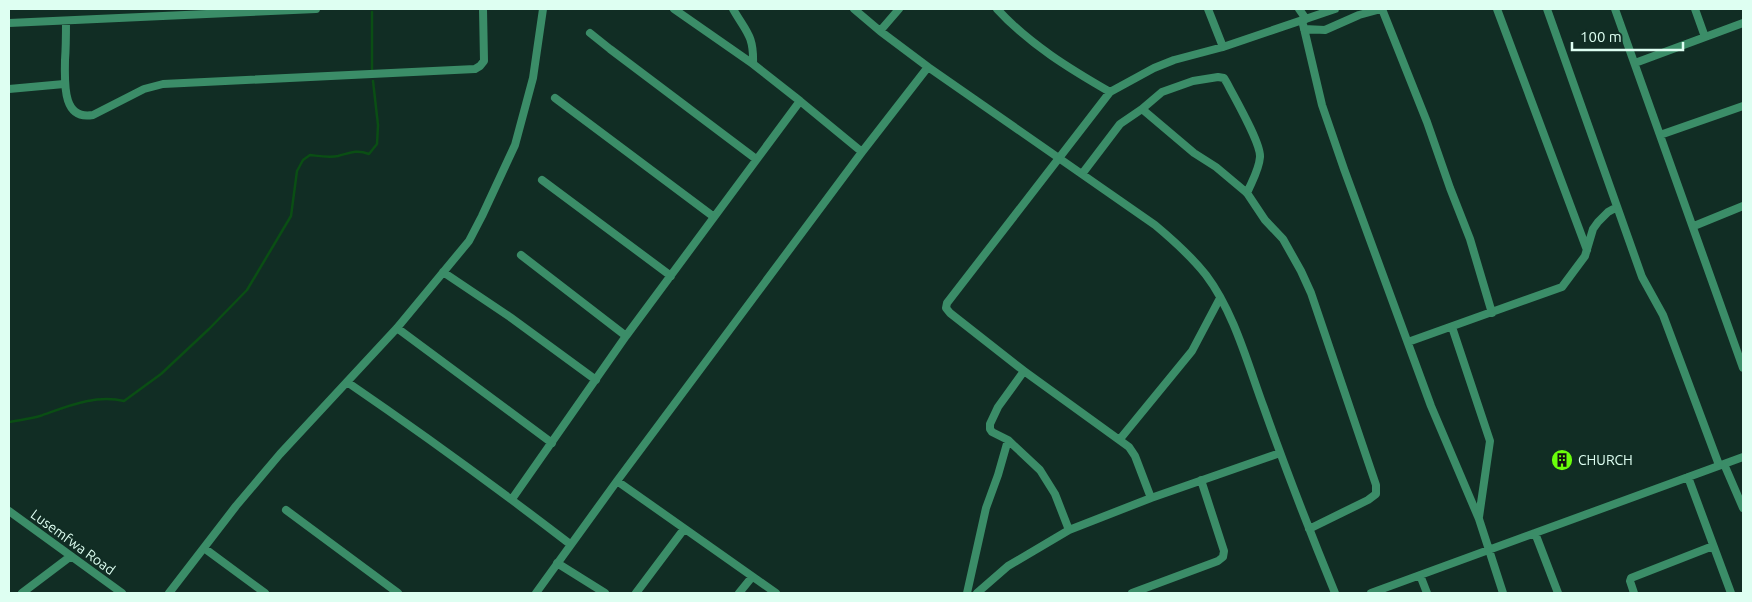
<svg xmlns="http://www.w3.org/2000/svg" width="1752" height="602" font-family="Ubuntu,sans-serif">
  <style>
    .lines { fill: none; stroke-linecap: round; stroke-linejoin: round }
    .stream { stroke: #0a4e14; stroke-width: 2.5 }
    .minor { stroke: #3b8d68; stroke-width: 8 }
    .labels { text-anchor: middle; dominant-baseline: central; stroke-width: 4.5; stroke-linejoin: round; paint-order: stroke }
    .poi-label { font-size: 14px; fill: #defff2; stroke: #112d24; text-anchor: start }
    .street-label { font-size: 14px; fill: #defff2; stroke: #112d24 }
  </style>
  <rect width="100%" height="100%" fill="#112d24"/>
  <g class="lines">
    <path class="stream" d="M372 12V69
      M9 422C19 420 30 419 40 416 66 407 95 394 124 401L161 374 209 329 247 290 291 216 297 171 303 160 310 155C319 156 329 158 338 156 350 153 356 149 369 154L377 144 378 125 373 81"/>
    <path class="minor" d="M674 9 753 64 800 101
      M733 9C746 32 754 35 753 64
      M854 9 880 31 928 67 1155 225C1173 240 1191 256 1206 275 1234 312 1248 365 1264 408 1286 470 1310 532 1335 593
      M997 9C1029 44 1070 69 1110 92
      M1208 9 1223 47
      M1299 9 1306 19
      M1382 9 1427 122 1450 188 1470 239 1492 313
      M1497 9 1587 250
      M1547 9 1642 277 1663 315 1719 465
      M1615 9 1743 368
      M1695 9 1705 37
      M1302 20 1322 105 1344 169 1431 406 1479 519 1503 593
      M66 21C66 34 66 47 65 60 65 80 61 121 93 115L144 89 163 84 475 69 480 66 484 61 483 9
      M9 23 316 9
      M1304 29 1325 30 1359 15 1381 9
      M880 31 899 9
      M590 33 610 49 756 159
      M1635 63 1743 23
      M9 89 64 84
      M555 98 714 217
      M1142 109 1194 153 1216 167 1247 193 1265 220 1283 239 1301 271 1311 293 1376 485V494L1368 500 1309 529
      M1660 135 1743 106
      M1082 174 1120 124 1142 109 1162 92 1193 81 1218 77 1224 78 1227 83C1234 97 1261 143 1260 157 1259 170 1252 181 1247 193
      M542 180 671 276
      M1694 226 1743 206
      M521 255 626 336
      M443 272 510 317 596 380
      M1452 327 1490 441 1479 517
      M397 328 552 443
      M1408 342 1562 287 1585 256 1593 229 1598 222 1608 212 1617 207
      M1024 371 998 407 990 424V429L992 432 1008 440 1040 470 1055 494 1069 530
      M347 382C423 434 497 488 570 544
      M1120 439 1192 351 1220 298
      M1724 464 1743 508
      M1688 477 1731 593
      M617 481 776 593
      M1151 498 1135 456 1129 447 1024 371 950 313 946 308 947 303 1110 92 1154 68 1174 60 1223 47 1335 9
      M512 499 626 336 800 101 862 152
      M286 510 398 593
      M9 511 122 593
      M1535 533 1558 593
      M204 548 265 593
      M557 563 605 593
      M1420 575 1427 593
      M22 593 71 556
      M169 593 236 506 280 454 397 328 469 241 482 216 515 145 533 78 543 9
      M536 593 617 481 862 152 928 67
      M636 593 684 529
      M739 593 752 577
      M967 593 986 508 998 475 1008 440
      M977 593 1008 566 1069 530 1151 498 1280 453
      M1132 593 1218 561 1223 557 1224 551 1201 480
      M1371 593 1743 457
      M1634 593 1630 581 1631 578 1713 546"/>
  </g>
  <defs>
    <g id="building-disc" transform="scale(1.125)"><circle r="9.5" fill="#6aff0a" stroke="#112d24"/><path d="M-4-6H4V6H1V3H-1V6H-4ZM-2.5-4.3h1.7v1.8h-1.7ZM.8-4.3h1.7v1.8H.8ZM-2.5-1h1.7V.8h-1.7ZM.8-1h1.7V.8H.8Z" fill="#111"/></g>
  </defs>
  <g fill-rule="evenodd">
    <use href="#building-disc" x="1562" y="460"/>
  </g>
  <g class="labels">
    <g class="poi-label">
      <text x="1578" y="460">CHURCH</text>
    </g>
    <g class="street-label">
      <text transform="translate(73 542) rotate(36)">Lusemfwa Road</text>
    </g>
  </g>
  <rect width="1752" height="602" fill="none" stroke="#defff2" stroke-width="20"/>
  <path d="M1572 42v8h111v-8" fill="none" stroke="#defff2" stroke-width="2.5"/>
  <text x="1580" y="42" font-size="15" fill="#defff2" stroke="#112d24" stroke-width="4" paint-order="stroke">100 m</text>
</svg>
